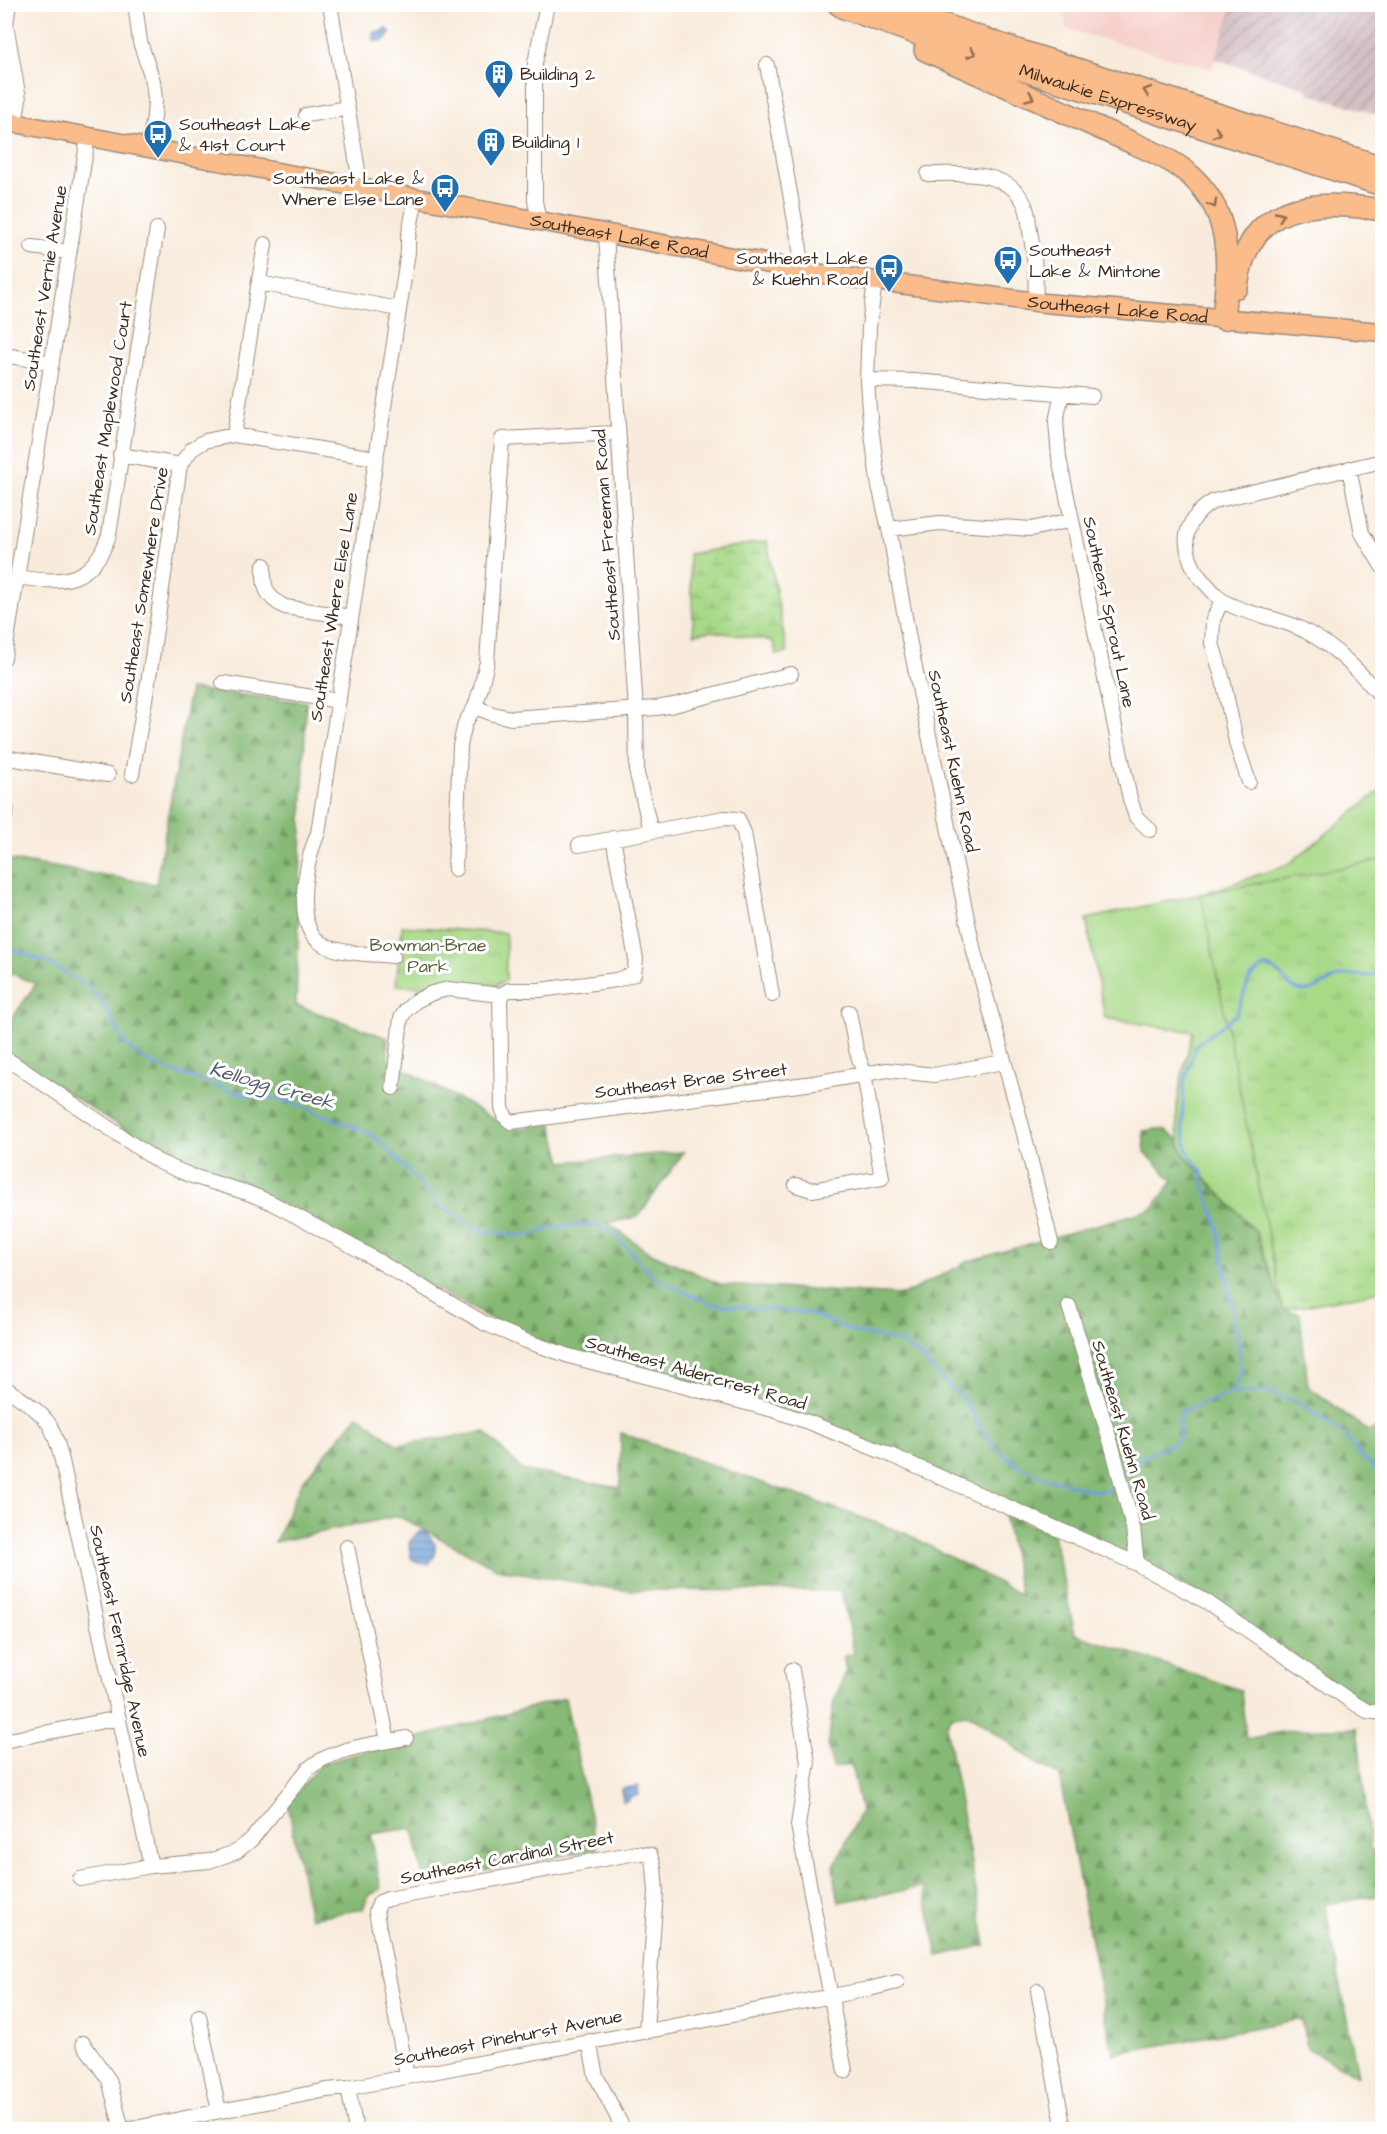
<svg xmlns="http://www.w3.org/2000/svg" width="1387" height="2134" font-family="'Architects Daughter',sans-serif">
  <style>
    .built { fill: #f7d0cc }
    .industrial { fill: url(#industrial-furrows) }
    .grass { fill: #a7d987; stroke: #718252; stroke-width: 1.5 }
    .forest { fill: url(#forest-firs); stroke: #607249; stroke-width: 1.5 }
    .wetland { fill: url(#wetland-marsh); stroke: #718252; stroke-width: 1.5 }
    .park { fill: url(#park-tufts); stroke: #718252; stroke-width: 1.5 }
    .water { fill: url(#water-rules); stroke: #56657c; stroke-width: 1.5 }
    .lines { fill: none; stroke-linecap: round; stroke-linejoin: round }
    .stream { stroke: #71a0da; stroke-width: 3 }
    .minor-casing { stroke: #9a8a7c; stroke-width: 16 }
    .major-casing { stroke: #9a8a7c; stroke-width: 21 }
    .highway-casing { stroke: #9a8a7c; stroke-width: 24 }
    .minor { stroke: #fff; stroke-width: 14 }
    .major { stroke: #f9bc8a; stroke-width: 18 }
    .highway { stroke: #f9bc8a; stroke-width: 21 }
    .oneway { stroke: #906c4f }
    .labels { text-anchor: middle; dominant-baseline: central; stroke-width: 6; stroke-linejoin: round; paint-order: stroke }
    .poi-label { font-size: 18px; fill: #3b2a1e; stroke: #fff; text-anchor: start }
    .street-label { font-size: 18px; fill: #3b2a1e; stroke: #fff }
    .park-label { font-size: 18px; fill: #5b5f3e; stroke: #fff }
    .water-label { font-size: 20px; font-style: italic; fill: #515969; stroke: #fff }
  </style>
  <defs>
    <pattern id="industrial-furrows" width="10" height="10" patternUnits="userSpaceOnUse" patternTransform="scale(1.5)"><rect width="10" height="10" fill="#d2bec3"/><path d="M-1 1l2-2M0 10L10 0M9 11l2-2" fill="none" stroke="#b5a3a7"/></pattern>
    <pattern id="forest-firs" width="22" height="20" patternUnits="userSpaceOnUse" patternTransform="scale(1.5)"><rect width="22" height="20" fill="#85b974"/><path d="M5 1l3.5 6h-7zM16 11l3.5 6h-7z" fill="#6e975f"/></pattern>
    <pattern id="wetland-marsh" width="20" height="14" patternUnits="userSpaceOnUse" patternTransform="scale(1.5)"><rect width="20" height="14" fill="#a7d987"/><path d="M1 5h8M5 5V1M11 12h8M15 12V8" fill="none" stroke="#91ba74"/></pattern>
    <pattern id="park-tufts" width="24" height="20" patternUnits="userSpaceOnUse" patternTransform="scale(1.5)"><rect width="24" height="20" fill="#a7d987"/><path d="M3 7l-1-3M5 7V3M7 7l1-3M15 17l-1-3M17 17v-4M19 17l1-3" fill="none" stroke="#91ba74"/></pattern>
    <pattern id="water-rules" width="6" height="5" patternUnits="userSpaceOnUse" patternTransform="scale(1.5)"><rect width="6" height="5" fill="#71a0da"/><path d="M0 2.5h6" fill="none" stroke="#5e83b0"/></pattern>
  </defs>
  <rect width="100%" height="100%" fill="#fff"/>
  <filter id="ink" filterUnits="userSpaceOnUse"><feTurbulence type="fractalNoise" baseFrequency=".0167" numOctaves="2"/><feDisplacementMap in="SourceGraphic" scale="12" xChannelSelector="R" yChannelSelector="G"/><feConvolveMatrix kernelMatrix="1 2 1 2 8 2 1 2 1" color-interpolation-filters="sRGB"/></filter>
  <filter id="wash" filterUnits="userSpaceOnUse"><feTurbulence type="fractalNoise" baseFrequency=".008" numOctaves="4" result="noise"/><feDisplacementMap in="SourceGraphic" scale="24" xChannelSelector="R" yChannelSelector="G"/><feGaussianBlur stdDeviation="1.35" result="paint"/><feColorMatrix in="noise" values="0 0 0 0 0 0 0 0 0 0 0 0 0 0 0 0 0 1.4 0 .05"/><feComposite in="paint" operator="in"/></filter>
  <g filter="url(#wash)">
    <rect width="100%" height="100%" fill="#f8ebdb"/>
    <path class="built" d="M1065 5V4L1233 5 1212 69 1066 29Z"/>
    <path class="industrial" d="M1233 4 1382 5V116L1308 93V89L1215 59Z"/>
    <path class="grass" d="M1382 789V999L1283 1310 1256 1232 1185 1156C1166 1121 1184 1068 1193 1032L1105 1018 1086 919 1205 893 1287 865Z"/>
    <path class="forest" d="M190 689 306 702 296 1005 388 1038V1060L513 1129 552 1124 562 1162 684 1152 638 1217 608 1223 647 1251 722 1285 903 1295 969 1261 1152 1209 1173 1181 1145 1152 1143 1131 1155 1129 1165 1130 1177 1139 1185 1156 1256 1232 1283 1310 1300 1314 1308 1386 1368 1431 1382 1427V1709L1370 1708 1208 1597 917 1462 525 1337 252 1190 184 1168 5 1052V1028L36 984 5 971 4 803 9 804 5 859 156 884Z
      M358 1415 398 1445 485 1432 522 1470 620 1488 621 1433 905 1533 1021 1595 1004 1514 1053 1534 1075 1634 1241 1690 1246 1739 1292 1730 1357 1728 1371 1851 1382 1849V1895L1325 1904 1358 2076 1307 2048 1301 2019 1113 2054 1059 1775 1039 1765 976 1718 964 1713 952 1717 946 1726 986 1945 938 1956 924 1887 839 1902 833 1868 861 1811 851 1765 833 1768 828 1747 833 1705 846 1671 843 1656 854 1654 841 1591 621 1590 498 1569 398 1516 275 1542 301 1483Z
      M565 1698 597 1849 424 1881 413 1828 371 1834 381 1889 368 1896 363 1909 310 1918 288 1804 320 1764Z"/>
    <path class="wetland" d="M767 541 787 653 776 655 773 641 711 631 694 634 689 554Z"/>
    <path class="park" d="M1382 860V1291L1283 1310 1201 894Z
      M402 926 506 933V980L496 986 448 982 422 987 396 985Z"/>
    <path class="water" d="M386 28 391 33 383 41H374L373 32H380Z
      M418 1532H426L435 1544V1555L429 1564 418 1563 411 1558 409 1543Z
      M638 1786 639 1795 629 1797V1800L623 1801 621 1789Z"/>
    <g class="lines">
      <path class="stream" d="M4 945 52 965 89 987 107 1010 123 1041 134 1053 154 1065 245 1095 276 1099 295 1104 367 1132 383 1144 441 1206 477 1229 517 1236 534 1234 550 1228 573 1225 600 1226 613 1233 656 1279 711 1304 808 1313 855 1332 900 1342 922 1357 943 1381 964 1399 980 1427 997 1449 1016 1464 1040 1476 1082 1488 1097 1491 1108 1490 1116 1480
        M1232 1393 1241 1372 1239 1345 1217 1223 1204 1187 1202 1172 1187 1151 1182 1124 1184 1083 1196 1045 1236 1015 1250 978 1264 966C1283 970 1283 985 1298 990 1313 995 1327 980 1341 976 1356 972 1367 980 1382 972
        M1122 1472 1146 1455 1174 1443 1180 1435 1179 1416 1182 1411 1232 1393 1268 1391 1301 1404 1344 1435 1362 1457 1382 1475"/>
    </g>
  </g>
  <g filter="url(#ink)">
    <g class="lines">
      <g class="minor-casing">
        <path id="minor" d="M9 4 6 24 19 99 15 123
          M135 4 140 42 153 81 155 99 154 117 148 148
          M330 4 361 188
          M767 65 800 249 801 270
          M306 115 347 108
          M928 174C959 174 1010 169 1025 205 1029 215 1029 227 1031 237 1035 260 1037 280 1035 302
          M539 222 535 201V63L547 4
          M606 235 636 711 637 774 651 831
          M32 247 69 252
          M875 281 869 327 867 380 869 410 878 481 889 529 909 639 974 952 1021 1122 1051 1242
          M259 283 399 309
          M4 355 52 363
          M867 380 915 381 1092 396
          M1062 394 1056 421 1059 458 1130 799 1136 817 1150 830
          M234 435 265 244
          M120 455 180 465
          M1382 461 1214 501C1198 510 1184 526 1187 545 1189 561 1195 574 1207 585 1212 590 1217 597 1223 601 1248 616 1280 617 1305 631 1334 646 1356 668 1378 693L1382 694
          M1349 468 1362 533 1382 566
          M889 529 940 523 1031 529 1072 520
          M264 565C263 586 265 597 285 607L351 617
          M18 577C62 585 93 583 109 535L157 229
          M1222 600 1213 620 1212 643 1223 680 1237 746 1249 782
          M4 658 88 137
          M223 683 339 701
          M475 707 493 714 511 718 656 708 674 705 791 674
          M4 757 108 775
          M132 774 150 671 180 465 192 449 205 441 234 435 375 458
          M579 845 724 818 738 819 744 833 772 995
          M455 869 460 746 465 723 475 707 481 687 487 662 502 439 618 433
          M393 956C373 954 341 954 324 945 291 928 306 860 318 833L408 252V238L416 198
          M500 995 502 1108 506 1118 511 1122 814 1083 887 1070 935 1075 1003 1062
          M4 1057 159 1162 192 1176 248 1193 270 1202 361 1251 484 1323 523 1340 569 1356 773 1410 808 1422 888 1454 1137 1564 1207 1602 1352 1702 1367 1711 1382 1713
          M393 1088 401 1018 406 1010 416 1001 432 993 448 989 500 995 509 990H540L616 980 634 974 636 959 613 838
          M796 1185 812 1190 882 1178 864 1074 856 1049 849 1012
          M1069 1306 1113 1450 1133 1528 1137 1564
          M4 1387C19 1398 39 1409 49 1424 56 1435 59 1449 62 1461L151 1866
          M347 1547 388 1741
          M792 1670 808 1762 798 1825 845 2071
          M4 1741 119 1718
          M80 1879 151 1866 209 1861 236 1852 252 1839 308 1769C332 1748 375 1744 406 1738
          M1038 1991 1064 2130
          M199 2016 219 2111
          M589 2041 596 2076 624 2130
          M83 2043 109 2080 122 2130
          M407 2076 376 1912 380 1902 388 1899 636 1853 650 1855 654 1867 656 1892 646 2030
          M348 2088 356 2130
          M125 2130 327 2090 348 2088 869 1989 897 1982"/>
      </g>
      <g class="major-casing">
        <g id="major">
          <path id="s1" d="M4 121 823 274 1044 303 1382 332"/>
        </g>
      </g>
      <g class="highway-casing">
        <g id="highway">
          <path id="s2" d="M838 4 844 8 991 60 1382 185"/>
          <path d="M885 4 1011 48 1382 167"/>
          <path d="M925 50 1135 144C1152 151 1169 159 1184 170 1234 209 1229 263 1223 319"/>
          <path d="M1237 287C1248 201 1312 199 1382 210"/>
        </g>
      </g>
      <use href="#minor" class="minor"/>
      <use href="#major" class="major"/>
      <use href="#highway" class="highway"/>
    </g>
    <defs><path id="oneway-chevron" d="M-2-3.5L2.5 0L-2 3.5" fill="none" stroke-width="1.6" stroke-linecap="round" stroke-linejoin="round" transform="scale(1.5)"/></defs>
    <g class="oneway">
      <use href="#oneway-chevron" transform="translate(972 53) rotate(19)"/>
      <use href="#oneway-chevron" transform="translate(1147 91) rotate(-162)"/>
      <use href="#oneway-chevron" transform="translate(1030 97) rotate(24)"/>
      <use href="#oneway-chevron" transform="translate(1217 133) rotate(18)"/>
      <use href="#oneway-chevron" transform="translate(1213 204) rotate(60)"/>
      <use href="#oneway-chevron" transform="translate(1280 216) rotate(-25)"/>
    </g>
  </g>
  <defs>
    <g id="building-pin" transform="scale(1.5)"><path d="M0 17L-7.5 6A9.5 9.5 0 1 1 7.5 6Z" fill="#1f6fb2" stroke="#fff"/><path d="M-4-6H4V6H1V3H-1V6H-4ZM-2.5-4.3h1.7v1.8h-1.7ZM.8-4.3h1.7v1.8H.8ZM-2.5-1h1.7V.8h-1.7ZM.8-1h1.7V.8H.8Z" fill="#fff"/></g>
    <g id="bus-pin" transform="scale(1.5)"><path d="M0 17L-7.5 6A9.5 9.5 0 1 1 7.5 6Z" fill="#1f6fb2" stroke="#fff"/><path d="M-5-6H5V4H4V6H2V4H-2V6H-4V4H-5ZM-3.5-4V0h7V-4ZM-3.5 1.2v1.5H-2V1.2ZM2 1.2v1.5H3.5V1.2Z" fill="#fff"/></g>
  </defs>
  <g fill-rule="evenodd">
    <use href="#building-pin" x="499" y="74"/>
    <use href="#bus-pin" x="158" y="134"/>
    <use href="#building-pin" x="491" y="142"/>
    <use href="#bus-pin" x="445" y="188"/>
    <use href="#bus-pin" x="1008" y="260"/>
    <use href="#bus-pin" x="889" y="268"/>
  </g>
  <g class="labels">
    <g class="poi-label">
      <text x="520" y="74">Building 2</text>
      <text x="179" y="124">Southeast Lake<tspan x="179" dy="21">&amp; 41st Court</tspan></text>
      <text x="512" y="142">Building 1</text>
      <text x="424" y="178" text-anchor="end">Southeast Lake &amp;<tspan x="424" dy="21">Where Else Lane</tspan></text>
      <text x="1029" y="250">Southeast<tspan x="1029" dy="21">Lake &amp; Mintone</tspan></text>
      <text x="868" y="258" text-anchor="end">Southeast Lake<tspan x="868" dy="21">&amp; Kuehn Road</tspan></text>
    </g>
    <g class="street-label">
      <text stroke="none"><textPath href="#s2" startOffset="286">Milwaukie Expressway</textPath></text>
      <text stroke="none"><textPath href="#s1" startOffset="626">Southeast Lake Road</textPath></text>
      <text transform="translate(45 288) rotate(-81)">Southeast Vernie Avenue</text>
      <text stroke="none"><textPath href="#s1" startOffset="1130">Southeast Lake Road</textPath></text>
      <text transform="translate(108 418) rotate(-81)">Southeast Maplewood Court</text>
      <text transform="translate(607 535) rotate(-94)">Southeast Freeman Road</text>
      <text transform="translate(144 585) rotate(-81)">Southeast Somewhere Drive</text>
      <text transform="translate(334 607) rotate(-81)">Southeast Where Else Lane</text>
      <text transform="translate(1109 612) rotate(78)">Southeast Sprout Lane</text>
      <text transform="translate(953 761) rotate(78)">Southeast Kuehn Road</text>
      <text transform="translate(691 1081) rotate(-7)">Southeast Brae Street</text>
      <text transform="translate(696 1373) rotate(16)">Southeast Aldercrest Road</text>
      <text transform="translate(1123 1430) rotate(74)">Southeast Kuehn Road</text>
      <text transform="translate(120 1641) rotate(78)">Southeast Fernridge Avenue</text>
      <text transform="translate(507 1858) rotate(-11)">Southeast Cardinal Street</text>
      <text transform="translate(508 2038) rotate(-11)">Southeast Pinehurst Avenue</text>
    </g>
    <g class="park-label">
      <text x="428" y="945">Bowman-Brae<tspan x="428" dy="21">Park</tspan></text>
    </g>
    <g class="water-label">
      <text transform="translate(272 1086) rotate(16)">Kellogg Creek</text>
    </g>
  </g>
  <rect width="1387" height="2134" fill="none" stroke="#fff" stroke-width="24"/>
</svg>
